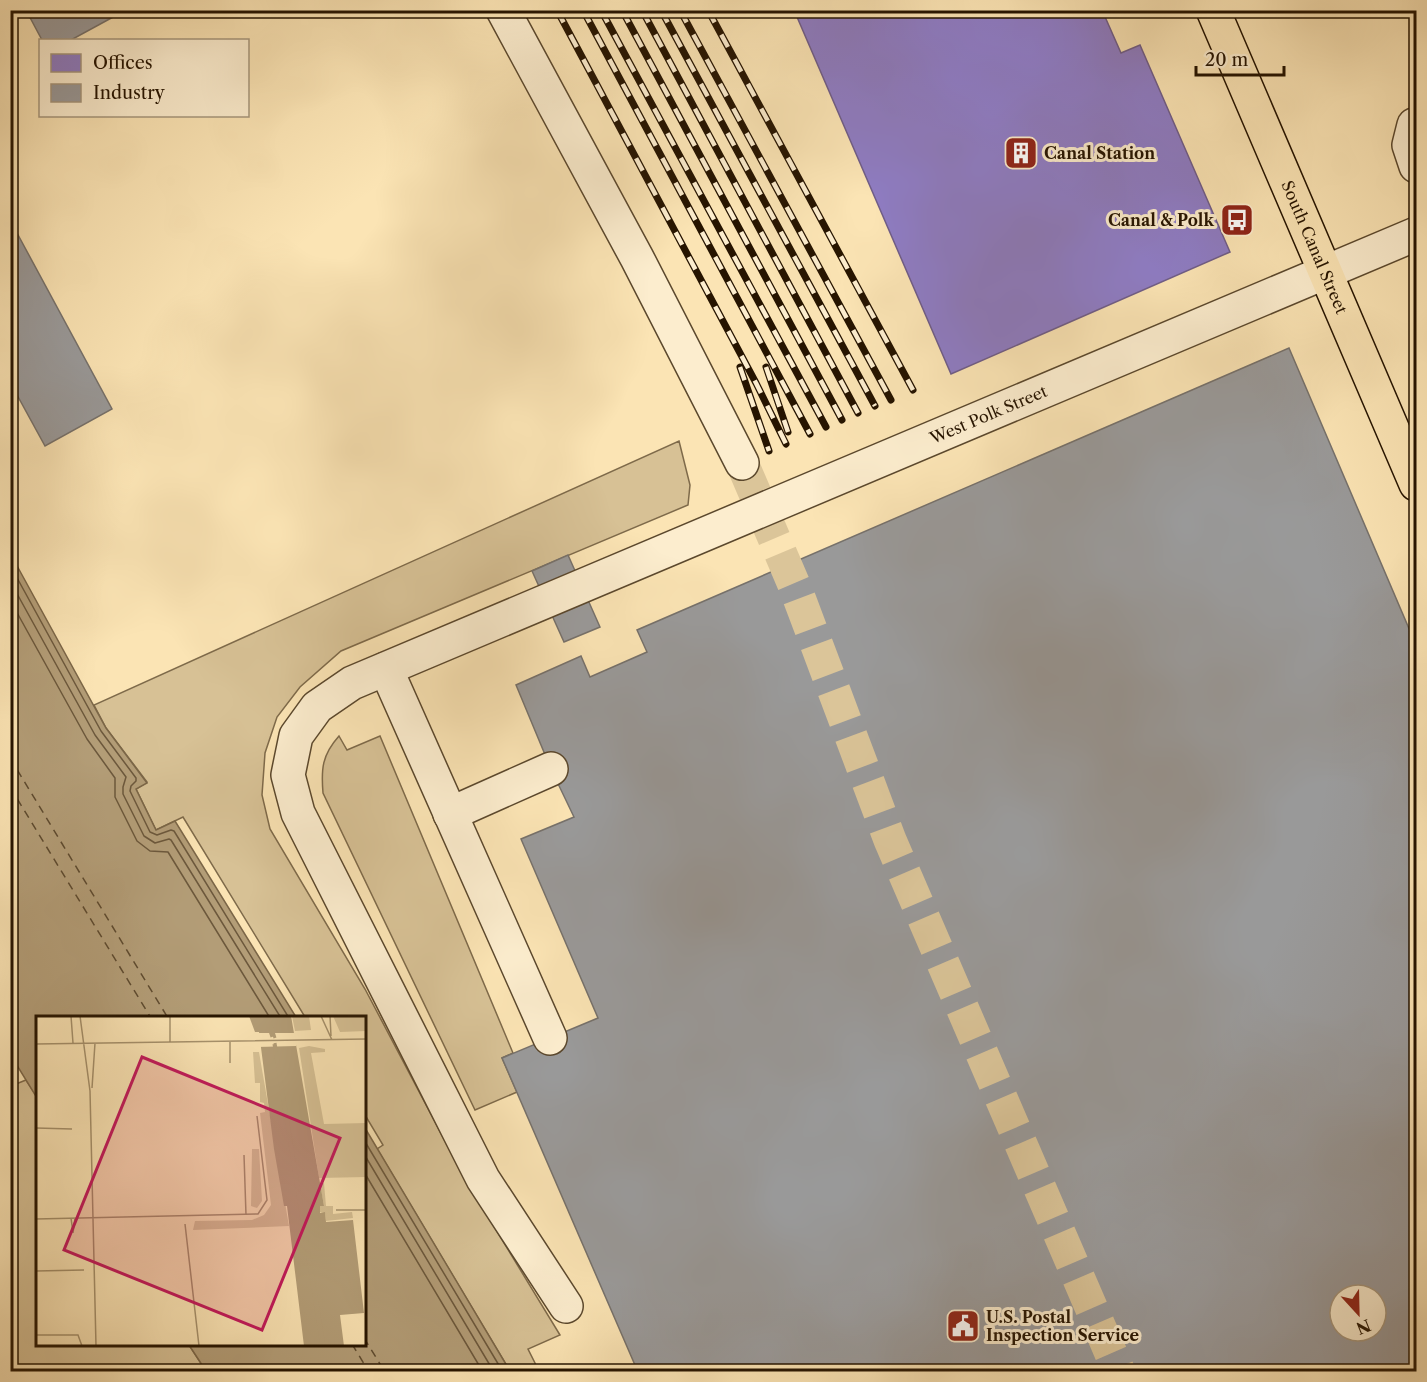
<svg xmlns="http://www.w3.org/2000/svg" width="1427" height="1382" font-family="'Libre Caslon Text',serif">
  <style>
    .green { fill: #d7c195; stroke: #7e6a4a; stroke-width: 1.5 }
    .water { fill: #b39d77; stroke: #7b6647; stroke-width: 1.5 }
    .offices { fill: #8e7cc3; stroke: #6f5d88; stroke-width: 1.5 }
    .industry { fill: #999; stroke: #76716b; stroke-width: 1.5; fill-rule: evenodd }
    .lines { fill: none; stroke-linecap: round; stroke-linejoin: round }
    .shore { stroke: #6c583c; stroke-width: 1.5 }
    .ferry { stroke: #5e4b30; stroke-width: 1.5; stroke-dasharray: 8 6; stroke-linecap: butt }
    .minor-tunnel { stroke: #dbc599; stroke-width: 33; stroke-dasharray: 33 16; stroke-linecap: butt }
    .minor-casing { stroke: #5b482d; stroke-width: 36 }
    .major-casing { stroke: #261400; stroke-width: 36 }
    .minor { stroke: #fcedce; stroke-width: 33 }
    .major { stroke: #fbe4b4; stroke-width: 33 }
    .rail-casing { stroke: #261400; stroke-width: 7 }
    .rail { stroke: #fcedce; stroke-width: 4.5; stroke-dasharray: 14; stroke-linecap: butt }
    .labels { text-anchor: middle; dominant-baseline: central; stroke-width: 6; stroke-linejoin: round; paint-order: stroke }
    .poi-label { font-size: 16px; font-weight: bold; fill: #261400; stroke: #fcedce; text-anchor: start }
    .street-label { font-size: 16px; fill: #261400; stroke: #fcedce }
    .inset-river { fill: none; stroke: #b39d77; stroke-width: 3 }
    .inset-road { fill: none; stroke: #a6916c; stroke-width: 1.5 }
    .view { fill: #c2185b; fill-opacity: 0.15; stroke: #c2185b; stroke-width: 3 }
    .inset-edge { fill: none; stroke: #261400; stroke-width: 3 }
  </style>
  <rect width="100%" height="100%" fill="#fbe4b4"/>
  <filter id="stains"><feTurbulence type="fractalNoise" baseFrequency=".00333" numOctaves="4"/><feColorMatrix values="0 0 0 0 .2 0 0 0 0 .09 0 0 0 0 .02 0 0 0 .5 -.17"/></filter>
  <radialGradient id="worn" r=".72"><stop offset=".6" stop-color="#630" stop-opacity="0"/><stop offset="1" stop-color="#630" stop-opacity=".3"/></radialGradient>
  <path class="green" d="M679 441 690 485 688 505 341 651 300 687 277 717 265 753 262 795 270 829 365 989 465 1179 560 1335 528 1349 539 1371H510L377 1149 383 1145 365 1115 364 1018 305 1017 183 817 156 830 136 789 147 782 106 728 94 705Z
    M339 736 347 750 380 736 513 1053 502 1058 517 1092 475 1110 323 793C321 769 322 755 339 736Z
    M26 1080 38 1098V1344L189 1345 206 1371 11 1372V1086Z"/>
  <path class="water" d="M10 553 106 728 147 783 136 789 156 830 175 821 296 1017 38 1018 37 1098 10 1054Z
    M365 1128 510 1371H206L189 1345 364 1344Z"/>
  <path class="offices" d="M794 10H1102L1121 53 1140 45 1230 252 951 374Z"/>
  <path class="industry" d="M26 10H126L71 40H42Z
    M10 220 112 409 45 446 10 382Z
    M1289 348 1416 645V1372H638L502 1058 598 1018 521 839 574 817 551 769 516 685 581 656 590 677 647 652 637 630ZM1340 1295H1376V1331H1340Z
    M568 555 600 627 564 642 532 571Z"/>
  <g class="lines">
    <path class="shore" d="M10 565 101 731 136 778V781L131 786 130 791 150 832 157 835 171 830 174 831 289 1018
      M10 581 95 735 126 777 123 787V794L144 836 155 843 169 839 171 840 281 1018
      M10 600 87 739 115 778V797L137 841 150 851 168 852 270 1018
      M364 1140 503 1372
      M364 1154 494 1372
      M364 1172 483 1372"/>
    <path class="ferry" d="M10 758 168 1018
      M10 787 151 1018
      M364 1338 385 1372
      M352 1344 369 1372"/>
    <path class="minor-tunnel" d="M742 463 795 587 890 840 1119 1372"/>
    <g class="minor-casing">
      <g id="minor">
        <path d="M503 10 637 258 742 463"/>
        <path d="M1416 127 1414 125 1409 145 1416 166"/>
        <path d="M386 669 550 1038"/>
        <path d="M450 814 551 769"/>
        <path id="s1" d="M566 1306 483 1179 298 813 288 775 296 736 317 707 352 683 1416 234"/>
      </g>
    </g>
    <g class="major-casing">
      <g id="major">
        <path id="s2" d="M1213 10 1416 484"/>
      </g>
    </g>
    <use href="#minor" class="minor"/>
    <use href="#major" class="major"/>
    <g class="rail-casing">
      <path id="rail" d="M557 10 756 383 786 444
        M583 10 810 434
        M601 10 826 427
        M622 10 842 420
        M642 10 858 413
        M661 10 875 406
        M680 10 891 400
        M708 10 913 390
        M740 367 769 451
        M766 367 788 432"/>
    </g>
    <use href="#rail" class="rail"/>
  </g>
  <defs>
    <g id="building-square" transform="scale(1.725)"><rect x="-9" y="-9" width="18" height="18" rx="4" fill="#8f2418" stroke="#fcedce"/><path d="M-4-6H4V6H1V3H-1V6H-4ZM-2.5-4.3h1.7v1.8h-1.7ZM.8-4.3h1.7v1.8H.8ZM-2.5-1h1.7V.8h-1.7ZM.8-1h1.7V.8H.8Z" fill="#fff"/></g>
    <g id="bus-square" transform="scale(1.725)"><rect x="-9" y="-9" width="18" height="18" rx="4" fill="#8f2418" stroke="#fcedce"/><path d="M-5-6H5V4H4V6H2V4H-2V6H-4V4H-5ZM-3.5-4V0h7V-4ZM-3.5 1.2v1.5H-2V1.2ZM2 1.2v1.5H3.5V1.2Z" fill="#fff"/></g>
    <g id="civic-square" transform="scale(1.725)"><rect x="-9" y="-9" width="18" height="18" rx="4" fill="#8f2418" stroke="#fcedce"/><path d="M-.6-6.5H3V-4.5H.6V-3L4-1V1h2V6H-6V1h2V-1L-.6-3ZM-1.2 2.5V6h2.4V2.5Z" fill="#fff"/></g>
  </defs>
  <g fill-rule="evenodd">
    <use href="#building-square" x="1021" y="153"/>
    <use href="#bus-square" x="1237" y="220"/>
    <use href="#civic-square" x="963" y="1326"/>
  </g>
  <g class="labels">
    <g class="poi-label">
      <text x="1044" y="153">Canal Station</text>
      <text x="1214" y="220" text-anchor="end">Canal &amp; Polk</text>
      <text x="986" y="1317">U.S. Postal<tspan x="986" dy="18">Inspection Service</tspan></text>
    </g>
    <g class="street-label">
      <text stroke="none"><textPath href="#s2" startOffset="258">South Canal Street</textPath></text>
      <text stroke="none"><textPath href="#s1" startOffset="1410">West Polk Street</textPath></text>
    </g>
  </g>
  <g transform="translate(36 1016)">
    <rect width="330" height="330" fill="#fbe4b4"/>
    <path d="M256 0H273L275 14 259 15ZM297 0H330V15L304 16ZM273 30 289 33V36L275 37 288 108 330 107V161L283 162 263 32ZM217 36H223L253 210 157 214 159 205 216 204 228 199 235 189 224 97 229 96 228 87 224 86V67H219ZM216 133H223L226 185 221 192 215 190ZM288 167 290 190H297V198L316 196 317 202 290 205 289 197 284 196V190H288L284 168Z" fill="#d7c195"/>
    <path d="M213 0H255L288 190H284V197L289 196 290 206 317 204 328 297 304 299 308 330H268L251 190H248L238 133 223 16H219Z" fill="#b39d77"/>
    <path d="M221 17H260V30L221 31Z" fill="#fbe4b4"/>
    <path class="inset-river" d="M229 0 236 21M232 0 239 22M239 27 288 330M238 28 286 330"/>
    <path class="inset-road" d="M35 0 37 27M44 0 54 75 60 330M134 0V26M285 0 296 24M294 0 295 20M194 25V47M0 28 330 23M56 72 59 27M0 112 36 113M208 139 210 199M300 194H330M35 202 37 217 39 202M0 203 222 198 231 184 221 100M149 208 163 330M0 255 48 254M0 319H42L46 330"/>
    <path class="view" d="M106 41 304 122 226 314 28 234Z"/>
    <rect width="330" height="330" class="inset-edge"/>
  </g>
  <rect width="1427" height="1382" fill="none" stroke="#fbe4b4" stroke-width="36"/>
  <rect x="12" y="12" width="1403" height="1358" fill="none" stroke="#261400" stroke-width="3"/>
  <rect x="18" y="18" width="1391" height="1346" fill="none" stroke="#261400" stroke-width="1.5"/>
  <rect x="39" y="39" width="210" height="78" fill="#fcedce" stroke="#a6967c" stroke-width="1.5"/>
  <rect x="51" y="54" width="30" height="18" fill="#8e7cc3" stroke="#a6967c" stroke-width="1.5"/>
  <text x="93" y="69" font-size="18" fill="#261400">Offices</text>
  <rect x="51" y="84" width="30" height="18" fill="#999999" stroke="#a6967c" stroke-width="1.5"/>
  <text x="93" y="99" font-size="18" fill="#261400">Industry</text>
  <g transform="translate(1358 1313) rotate(158)"><circle r="28" fill="#fcedce" stroke="#a6967c" stroke-width="1.5"/>
  <path d="M0-4.5L10 22L0 15L-10 22Z" fill="#8f2418"/>
  <text y="-9" font-size="16" font-weight="bold" text-anchor="middle" fill="#261400">N</text>
  </g>
  <path d="M1196 66v9h88v-9" fill="none" stroke="#261400" stroke-width="3"/>
  <text x="1205" y="66" font-size="18" fill="#261400" stroke="#fcedce" stroke-width="4.5" paint-order="stroke">20 m</text>
  <rect width="100%" height="100%" filter="url(#stains)"/>
  <rect width="100%" height="100%" fill="url(#worn)"/>
</svg>
